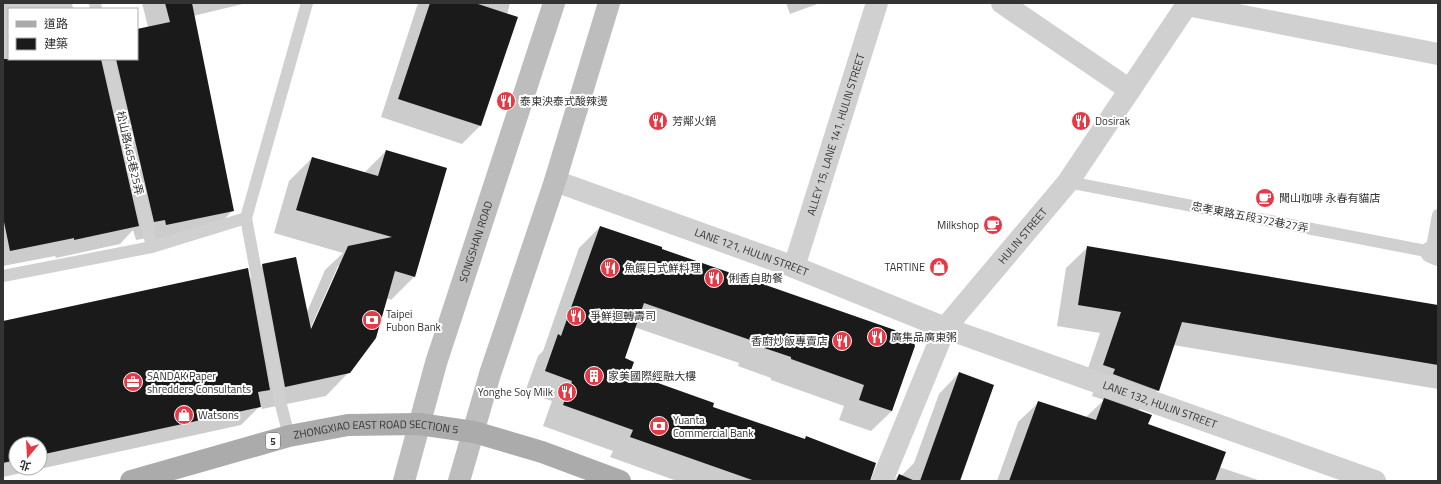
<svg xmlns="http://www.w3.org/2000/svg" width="1441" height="484" font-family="'Titillium Web','Noto Sans TC',sans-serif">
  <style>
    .shadow { fill: #0003; fill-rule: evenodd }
    .building { fill: #1a1a1a }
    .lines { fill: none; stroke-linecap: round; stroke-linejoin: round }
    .lane { stroke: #d0d0d0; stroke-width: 12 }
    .street { stroke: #d0d0d0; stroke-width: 22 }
    .secondary { stroke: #bdbdbd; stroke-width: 22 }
    .primary { stroke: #ababab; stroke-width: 22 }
    .labels { text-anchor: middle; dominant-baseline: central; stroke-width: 4; stroke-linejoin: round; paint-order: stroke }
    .shield { fill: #fff; stroke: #707070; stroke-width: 1 }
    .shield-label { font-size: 10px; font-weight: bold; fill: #333 }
    .poi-label { font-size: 11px; fill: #333; stroke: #fff; text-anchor: start }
    .street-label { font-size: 11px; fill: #333; stroke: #fff }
  </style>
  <rect width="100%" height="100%" fill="#fff"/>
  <path class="shadow" d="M3 3H72L73 9H9V59H137V30L148 27 142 3H247L193 16 233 210 215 229 148 243 147 238 136 240 133 230 120 244 56 258 55 256 3 266Z
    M418 3H510L480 126 462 144 381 117Z
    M786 3H820L790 14Z
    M386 151 414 277 391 300 386 298 349 372 326 396 262 409 261 405 241 425 3 477V322L249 279 263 265 307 312 325 270 343 253 274 233 289 181 312 158 364 173ZM338 266H341L310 334H308ZM16 444H40V468H16Z
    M600 227 660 250 912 336 892 411 871 431 839 420 844 406 771 380V378L738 366 739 363 634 327 623 359 629 374 712 407 803 440 806 437 869 481H677L610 457 613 451 543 426 552 401 525 392 538 356 543 351 579 248Z
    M1088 247 1438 306V389L1173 345 1158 390 1138 411 1147 425 1219 467 1261 481H997L1018 422 1039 402 1085 418 1104 400 1092 396 1094 390 1082 386 1100 333 1057 326 1066 268Z
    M959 373V481H893L899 475 901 476 914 463 939 394Z"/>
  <path class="building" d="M165 3H192L234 211 166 225 165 220 154 222 116 59H137V29L170 22Z
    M430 3H475L518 17 481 126 398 99Z
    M3 59H101L139 226 74 240V238L10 251 3 217Z
    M386 150 447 168 415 277 395 271 376 338 350 373 285 387 262 264 296 257 311 329 348 246 392 237 296 210 312 157 378 176Z
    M600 226 662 247V249L912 336 915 346 892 411 859 400 864 385 791 359V357L758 346 759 343 644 303 625 358 634 362 630 373 714 403 713 407 805 439 806 436 876 463 870 481H755L630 437 633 430 563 405 572 381 545 371 558 334 561 336Z
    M1087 246 1438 305V365L1182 322 1159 391 1113 374 1115 369 1103 365 1121 312 1078 305Z
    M248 268 270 390 258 392 261 407 40 455V444H16V460L3 463V321Z
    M959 372 994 385 960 481H920Z
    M1104 398 1152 415 1148 424 1226 452 1215 481H1009L1038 401 1096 420Z
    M899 474 915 481H896Z"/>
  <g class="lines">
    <path class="lane" d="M95 3 96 9
      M108 59 152 247
      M1068 182 1431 252 1438 215
      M3 276 152 247 246 218
      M289 436 280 401 246 218 307 3"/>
    <g class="street">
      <path d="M1002 3 1130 90"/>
      <path d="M1187 5 1438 54"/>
      <path id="s1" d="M555 181 794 267 945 328 1375 481"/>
      <path d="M1431 252 1438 255"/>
      <path id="s2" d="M794 267 877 3"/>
      <path id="s3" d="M882 481 945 328 1068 182 1188 3"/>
    </g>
    <g class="secondary">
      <path id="s4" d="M404 481 436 363 554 3"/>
      <path d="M459 481 490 374 555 181 609 3"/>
    </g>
    <path class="primary" id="s5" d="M131 481 289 436 348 425 419 424 474 432 542 452 620 481"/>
  </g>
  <defs>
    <g id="restaurant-disc" transform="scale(1)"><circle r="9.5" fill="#e63946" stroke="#fff"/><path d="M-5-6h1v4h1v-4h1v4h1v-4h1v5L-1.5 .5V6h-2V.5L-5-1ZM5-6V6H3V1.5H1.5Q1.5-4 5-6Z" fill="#fff"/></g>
    <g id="cafe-disc" transform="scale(1)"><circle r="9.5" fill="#e63946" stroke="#fff"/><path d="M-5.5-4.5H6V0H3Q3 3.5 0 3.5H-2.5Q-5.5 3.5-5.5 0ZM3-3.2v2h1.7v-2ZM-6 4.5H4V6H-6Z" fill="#fff"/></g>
    <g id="shop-disc" transform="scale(1)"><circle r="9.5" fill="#e63946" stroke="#fff"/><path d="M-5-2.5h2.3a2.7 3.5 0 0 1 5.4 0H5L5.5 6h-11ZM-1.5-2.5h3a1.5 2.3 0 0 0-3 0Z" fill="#fff"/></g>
    <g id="bank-disc" transform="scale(1)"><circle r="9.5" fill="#e63946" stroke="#fff"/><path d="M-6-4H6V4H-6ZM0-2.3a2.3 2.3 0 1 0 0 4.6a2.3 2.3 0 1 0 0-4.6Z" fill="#fff"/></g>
    <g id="building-disc" transform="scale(1)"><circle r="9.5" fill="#e63946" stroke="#fff"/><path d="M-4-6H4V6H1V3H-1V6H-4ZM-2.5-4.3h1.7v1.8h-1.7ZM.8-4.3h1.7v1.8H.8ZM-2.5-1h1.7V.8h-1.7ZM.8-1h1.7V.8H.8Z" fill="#fff"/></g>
    <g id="office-disc" transform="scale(1)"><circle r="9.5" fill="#e63946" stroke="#fff"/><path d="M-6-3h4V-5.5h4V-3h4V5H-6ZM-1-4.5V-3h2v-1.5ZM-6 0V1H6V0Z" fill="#fff"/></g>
  </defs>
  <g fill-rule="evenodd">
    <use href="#restaurant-disc" x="506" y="101"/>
    <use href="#restaurant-disc" x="658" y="121"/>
    <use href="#restaurant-disc" x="1081" y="121"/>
    <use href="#cafe-disc" x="1265" y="198"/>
    <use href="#cafe-disc" x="993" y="225"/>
    <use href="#shop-disc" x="939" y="267"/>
    <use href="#restaurant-disc" x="610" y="268"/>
    <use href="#restaurant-disc" x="714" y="278"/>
    <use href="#restaurant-disc" x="576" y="316"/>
    <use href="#bank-disc" x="372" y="320"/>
    <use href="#restaurant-disc" x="877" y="337"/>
    <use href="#restaurant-disc" x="842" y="341"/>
    <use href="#building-disc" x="594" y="376"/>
    <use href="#office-disc" x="133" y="382"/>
    <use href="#restaurant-disc" x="567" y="392"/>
    <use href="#shop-disc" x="184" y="415"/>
    <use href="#bank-disc" x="659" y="426"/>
  </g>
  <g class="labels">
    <rect class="shield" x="266" y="433" width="14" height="16" rx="3"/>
    <g class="shield-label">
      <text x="273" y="441">5</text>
    </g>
    <g class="poi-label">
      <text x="520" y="101">泰東泱泰式酸辣燙</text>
      <text x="672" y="121">芳鄰火鍋</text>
      <text x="1095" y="121">Dosirak</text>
      <text x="1279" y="198">聞山咖啡 永春有貓店</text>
      <text x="979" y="225" text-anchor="end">Milkshop</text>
      <text x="925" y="267" text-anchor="end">TARTINE</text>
      <text x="624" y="268">魚饌日式鮮料理</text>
      <text x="728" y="278">俐香自助餐</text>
      <text x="386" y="314">Taipei<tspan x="386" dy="13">Fubon Bank</tspan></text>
      <text x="590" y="316">爭鮮迴轉壽司</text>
      <text x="891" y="337">廣集品廣東粥</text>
      <text x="828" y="341" text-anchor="end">香廚炒飯專賣店</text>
      <text x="147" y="376">SANDAK Paper<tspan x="147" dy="13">shredders Consultants</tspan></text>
      <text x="608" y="376">家美國際經融大樓</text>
      <text x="553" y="392" text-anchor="end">Yonghe Soy Milk</text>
      <text x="198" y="415">Watsons</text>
      <text x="673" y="420">Yuanta<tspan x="673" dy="13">Commercial Bank</tspan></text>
    </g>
    <g class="street-label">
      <text stroke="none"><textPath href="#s2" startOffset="139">ALLEY 15, LANE 141, HULIN STREET</textPath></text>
      <text transform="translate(130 153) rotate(77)">松山路465巷25弄</text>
      <text transform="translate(1250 217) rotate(11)">忠孝東路五段372巷27弄</text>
      <text stroke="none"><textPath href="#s3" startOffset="286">HULIN STREET</textPath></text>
      <text stroke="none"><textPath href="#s4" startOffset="250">SONGSHAN ROAD</textPath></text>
      <text stroke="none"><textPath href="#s1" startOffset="209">LANE 121, HULIN STREET</textPath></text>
      <text stroke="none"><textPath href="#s1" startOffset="645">LANE 132, HULIN STREET</textPath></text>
      <text stroke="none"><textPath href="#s5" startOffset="252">ZHONGXIAO EAST ROAD SECTION 5</textPath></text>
    </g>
  </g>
  <rect width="1441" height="484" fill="none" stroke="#333333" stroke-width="8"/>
  <rect x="8" y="8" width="130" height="52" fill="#ffffff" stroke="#adadad"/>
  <rect x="16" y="21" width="20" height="6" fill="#ababab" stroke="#adadad"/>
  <text x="44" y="28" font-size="12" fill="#333333">道路</text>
  <rect x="16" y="38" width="20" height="12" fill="#1a1a1a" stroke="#adadad"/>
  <text x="44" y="48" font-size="12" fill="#333333">建築</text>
  <g transform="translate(28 456) rotate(198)"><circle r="19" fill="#ffffff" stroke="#adadad"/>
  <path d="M0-3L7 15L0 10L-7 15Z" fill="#e63946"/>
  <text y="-6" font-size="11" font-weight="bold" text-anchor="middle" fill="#333333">北</text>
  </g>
</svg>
